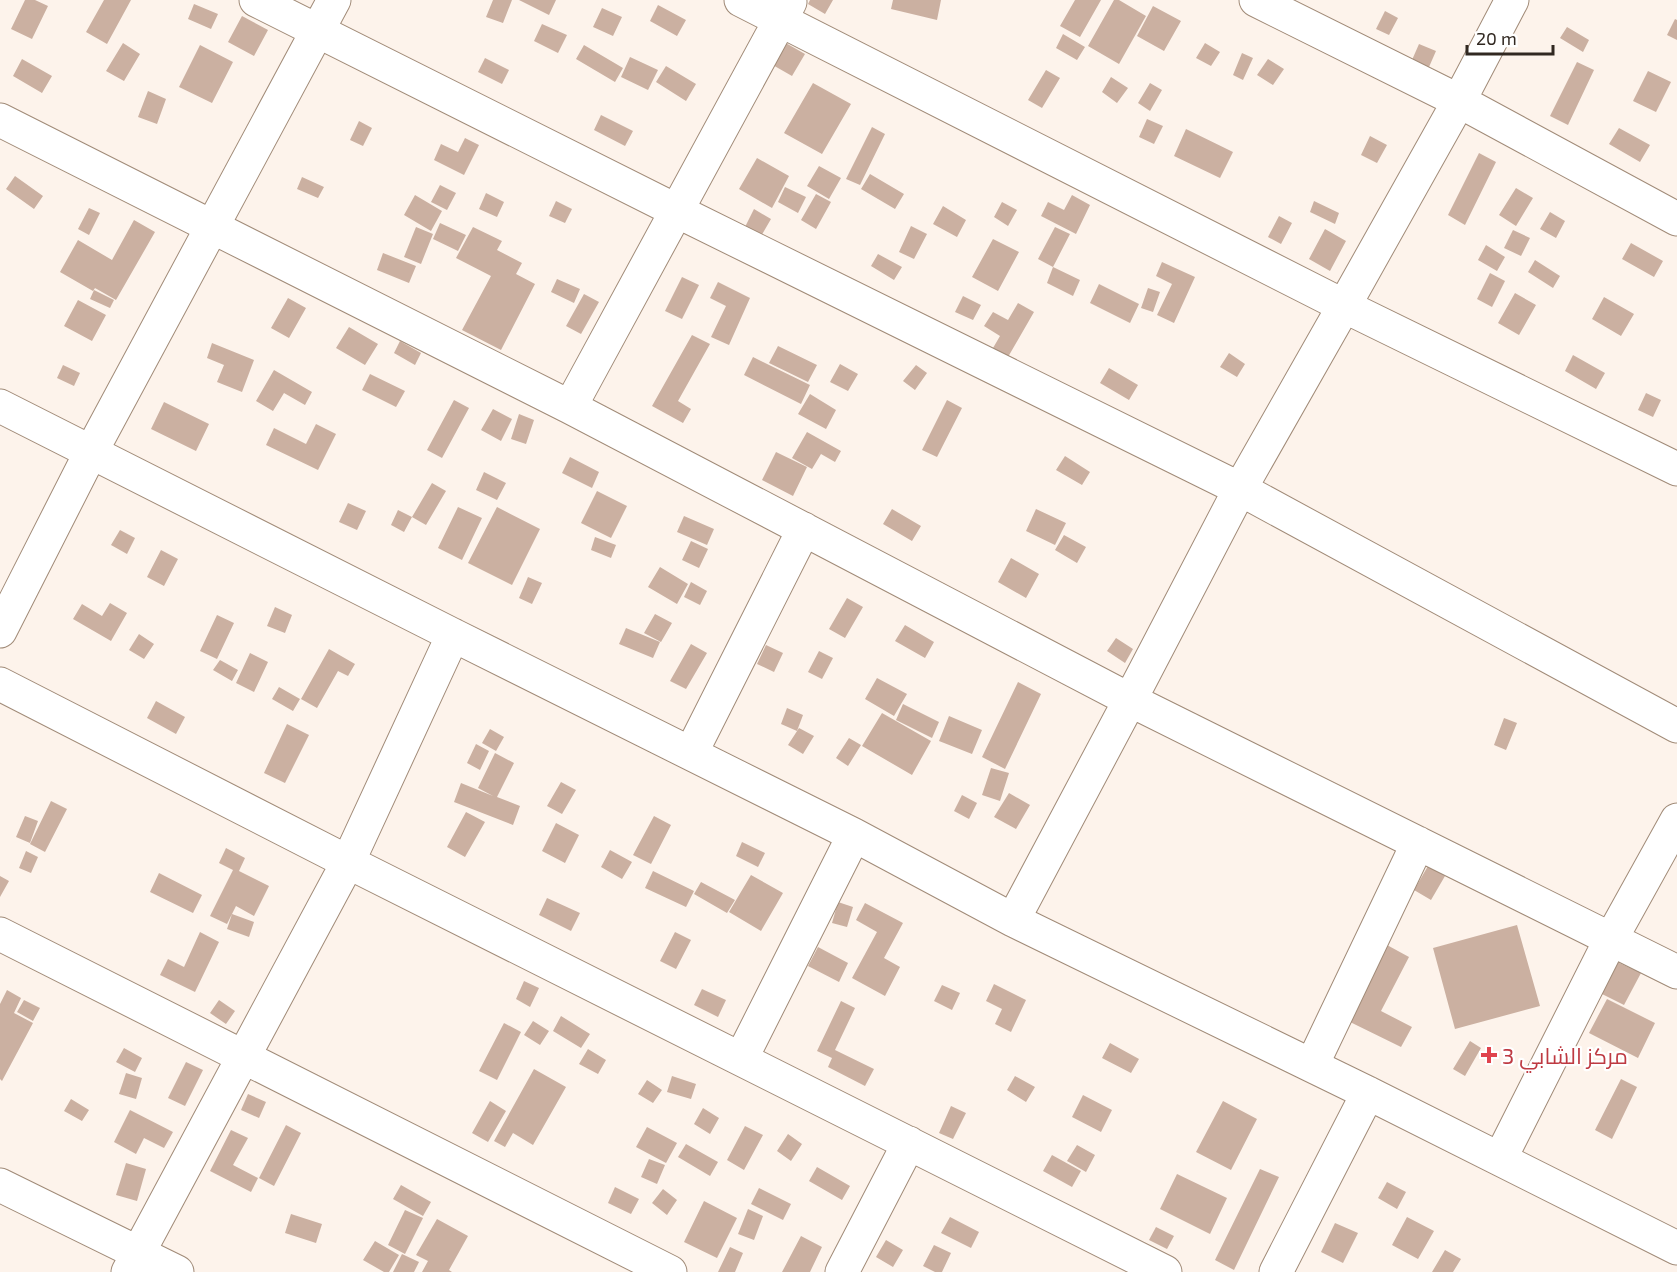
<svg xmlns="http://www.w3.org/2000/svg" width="1677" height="1272" font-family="'Exo 2',Cairo,sans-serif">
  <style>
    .building { fill: #cbb0a1 }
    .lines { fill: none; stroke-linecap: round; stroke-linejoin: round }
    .minor-casing { stroke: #a18b78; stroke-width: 35 }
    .minor { stroke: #fff; stroke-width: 33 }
    .health-dot { fill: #e0444e; stroke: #fff; stroke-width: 2 }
    .labels { text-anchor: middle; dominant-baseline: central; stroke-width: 4.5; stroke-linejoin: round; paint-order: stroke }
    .health-label { font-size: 22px; fill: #be3a42; stroke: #fff; text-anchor: start }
  </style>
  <rect width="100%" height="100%" fill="#fdf3eb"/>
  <path class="building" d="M25 0H35L48 6 32 39 11 29Z
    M104 0H131L107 44 86 32Z
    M493 0H512L503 23 486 17Z
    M519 0H556L549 15Z
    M810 0H833L825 14 808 4Z
    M893 0H941L937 20 891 9Z
    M1075 0H1101L1080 37 1060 26Z
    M1114 0H1119L1146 16 1119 64 1088 46Z
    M194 4 218 14 211 29 188 19Z
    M658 5 686 20 677 36 650 21Z
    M1153 6 1181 21 1164 51 1137 36Z
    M602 8 622 17 613 36 593 27Z
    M1385 11 1398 18 1389 35 1376 29Z
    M242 16 268 30 254 56 228 42Z
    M1675 19 1677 20V40L1667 35Z
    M542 24 567 35 558 53 534 41Z
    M1567 27 1589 40 1583 52 1560 38Z
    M1063 34 1085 47 1077 60 1056 48Z
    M777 38 805 54 792 76 764 60Z
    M123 43 140 54 124 81 106 71Z
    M1205 43 1220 52 1211 66 1196 58Z
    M1419 44 1436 51 1429 67 1412 60Z
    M200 45 233 62 212 103 179 87Z
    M584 45 623 68 615 82 576 59Z
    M1242 53 1253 58 1243 80 1233 75Z
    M630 57 658 70 648 90 621 77Z
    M485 58 509 70 502 84 478 72Z
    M22 59 52 76 42 93 13 76Z
    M1268 59 1284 69 1273 85 1257 75Z
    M1577 62 1594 70 1568 125 1550 116Z
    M666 66 696 84 686 101 656 82Z
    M1046 70 1060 78 1042 108 1028 100Z
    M1648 71 1671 82 1656 112 1633 101Z
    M1111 77 1128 88 1117 103 1102 92Z
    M813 83 851 104 822 154 784 133Z
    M1150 83 1162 90 1150 111 1138 103Z
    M148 91 166 99 157 124 138 117Z
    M601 115 633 131 625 146 594 130Z
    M1147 119 1163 126 1154 144 1139 137Z
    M359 121 372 128 363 146 350 140Z
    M872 127 885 134 860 185 846 179Z
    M1619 128 1650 145 1640 162 1609 144Z
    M1186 129 1233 152 1220 178 1174 156Z
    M1370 136 1387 145 1377 163 1361 155Z
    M465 138 479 145 464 175 434 160 441 144 458 152Z
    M1479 153 1496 162 1465 225 1448 215Z
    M757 158 789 176 772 208 739 189Z
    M819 166 841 178 829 199 807 186Z
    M870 174 904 194 895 209 861 189Z
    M15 176 43 196 34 209 6 189Z
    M302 177 324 187 318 198 297 189Z
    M440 185 456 193 447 210 431 202Z
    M785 187 806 197 798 213 778 202Z
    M1516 188 1533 198 1516 226 1499 215Z
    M486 193 504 202 497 217 479 209Z
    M816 194 831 202 816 229 801 220Z
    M415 195 442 211 431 231 404 215Z
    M1072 195 1090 205 1076 234 1041 216 1048 202 1064 210Z
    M556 201 572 209 565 223 549 216Z
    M1314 201 1339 213 1335 224 1310 212Z
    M1002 202 1017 210 1008 226 994 217Z
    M943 206 966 220 957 237 933 224Z
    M89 208 100 213 89 235 78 229Z
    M754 209 771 219 760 238 744 229Z
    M1550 212 1565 221 1556 238 1540 229Z
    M1279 216 1292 223 1281 244 1268 237Z
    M134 220 155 232 116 300 95 288 97 285 93 291 60 272 78 240 112 260Z
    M440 223 466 235 458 251 433 239Z
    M911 226 927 234 914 259 899 252Z
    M416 227 433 234 421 264 404 257Z
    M473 227 502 241 497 250 522 263 516 274 535 284 501 350 462 330 491 276 456 258Z
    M1055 227 1070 234 1053 267 1038 259Z
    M1325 229 1346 241 1330 271 1309 259Z
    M1513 230 1530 238 1521 256 1504 248Z
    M993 239 1019 252 998 291 972 277Z
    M1631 243 1663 261 1654 277 1622 259Z
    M1486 245 1505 257 1497 271 1478 260Z
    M383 253 416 266 409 283 377 270Z
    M878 254 902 267 894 280 871 266Z
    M1535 260 1560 276 1553 288 1528 272Z
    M1162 262 1195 277 1174 323 1157 315 1172 284 1156 276Z
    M1053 267 1080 280 1073 296 1047 283Z
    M1490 273 1505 281 1492 307 1477 299Z
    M682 277 699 285 682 319 665 311Z
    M557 279 580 289 574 303 551 292Z
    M718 282 750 298 729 345 711 337 726 306 710 298Z
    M1099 284 1139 304 1130 323 1090 303Z
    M1148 288 1160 292 1153 312 1141 308Z
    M94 290 114 300 110 308 90 299Z
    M1515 293 1536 305 1519 335 1498 323Z
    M584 294 599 302 581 334 566 326Z
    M963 296 981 305 973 320 955 312Z
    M1604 297 1634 314 1621 336 1592 319Z
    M288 298 306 308 289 338 271 328Z
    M78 300 106 315 92 341 64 326Z
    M1018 303 1034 312 1008 357 993 348 1000 336 984 326 993 312 1008 320Z
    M349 327 378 344 365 365 336 348Z
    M692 335 710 344 678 401 691 409 683 423 652 406Z
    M400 341 421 353 415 365 394 353Z
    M212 343 254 360 242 392 217 382 224 365 207 358Z
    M778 346 817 365 808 382 769 363Z
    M1229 353 1245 364 1237 377 1220 367Z
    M1573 355 1605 373 1596 389 1565 371Z
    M753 357 810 385 801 404 744 375Z
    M840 364 858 374 848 391 830 382Z
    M63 365 80 373 74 386 57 378Z
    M916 365 927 373 915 390 903 381Z
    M1109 368 1138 385 1129 400 1100 383Z
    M274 370 312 392 305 405 284 393 273 411 256 401Z
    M370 374 405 391 396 407 362 390Z
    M1646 393 1661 400 1653 417 1638 410Z
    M810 394 836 410 826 429 798 414Z
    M454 400 469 408 442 458 427 450Z
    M947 400 962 408 937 457 922 450Z
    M164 402 209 424 196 451 151 429Z
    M493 409 512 419 501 441 481 430Z
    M519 414 534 420 526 444 511 439Z
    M316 424 336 434 318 470 266 445 274 428 306 444Z
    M807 432 841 451 835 462 821 454 812 469 792 458Z
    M776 452 807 467 793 496 762 480Z
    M1065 456 1090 472 1082 485 1056 470Z
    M570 457 599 472 592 488 562 473Z
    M484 472 506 483 497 500 476 490Z
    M432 483 446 491 426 525 412 517Z
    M597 491 627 506 611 538 581 523Z
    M348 503 366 511 357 530 339 522Z
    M458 507 482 518 462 560 438 548Z
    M497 507 540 529 512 585 468 563Z
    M892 509 921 526 912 541 883 524Z
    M1036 509 1066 523 1055 545 1026 531Z
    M398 510 412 517 404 532 391 525Z
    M684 516 714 529 707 545 677 532Z
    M120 530 135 538 127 554 111 545Z
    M1064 535 1086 547 1077 563 1055 550Z
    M595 537 616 545 611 558 591 550Z
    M691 541 708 549 699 568 682 560Z
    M161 550 178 559 164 586 147 577Z
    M1011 558 1039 574 1026 598 998 582Z
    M660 567 688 584 677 604 648 587Z
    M528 577 542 583 532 604 519 598Z
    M691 582 707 591 700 605 684 597Z
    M847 598 863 607 845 638 829 629Z
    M110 603 127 613 111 641 73 619 82 604 102 616Z
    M275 607 292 615 285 633 267 626Z
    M655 614 672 623 661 642 644 633Z
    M217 615 234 623 217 659 200 651Z
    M905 625 934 642 925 658 895 641Z
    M626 628 660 642 653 658 619 644Z
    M139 634 154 644 144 659 129 650Z
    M1116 638 1133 649 1125 663 1107 651Z
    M691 644 707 653 686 689 670 681Z
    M766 645 783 653 774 672 757 664Z
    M329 649 355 664 348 676 338 671 317 708 301 699Z
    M819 651 833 658 822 679 808 672Z
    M250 653 268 662 254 692 236 683Z
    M220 660 238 670 232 681 213 670Z
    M877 678 907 694 894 716 865 699Z
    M1018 682 1041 694 1005 769 982 757Z
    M279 687 300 699 293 711 272 699Z
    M156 701 185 717 176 734 147 718Z
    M903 704 939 722 932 738 896 720Z
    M787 708 803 715 797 731 781 724Z
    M882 713 931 741 912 775 862 746Z
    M949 716 982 730 972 754 939 741Z
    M1504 718 1517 723 1506 750 1494 745Z
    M287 724 309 735 285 783 264 773Z
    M799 728 814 736 803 754 788 745Z
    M490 729 504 737 496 751 482 743Z
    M849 738 861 745 848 766 836 758Z
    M476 744 489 751 480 770 467 763Z
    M495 753 514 763 497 797 520 806 513 825 454 802 461 783 493 796 478 788Z
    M991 768 1009 773 1000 801 982 795Z
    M561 782 576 790 562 814 547 806Z
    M1009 793 1030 805 1016 829 994 817Z
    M962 795 977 803 969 819 954 811Z
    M51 801 67 809 45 852 30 844Z
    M466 812 485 822 465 857 447 847Z
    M25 816 38 821 30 843 16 837Z
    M654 816 671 825 651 864 633 855Z
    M556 823 579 835 565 863 542 851Z
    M742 842 765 853 758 867 736 856Z
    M226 848 245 858 239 871 269 886 254 916 236 906 227 924 210 916 233 870 219 863Z
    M610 850 632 862 622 879 601 867Z
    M26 851 38 857 31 873 19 868Z
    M1428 866 1445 876 1431 900 1414 890Z
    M653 871 694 891 686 907 645 888Z
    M159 873 202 895 193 913 150 892Z
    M751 875 783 893 761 931 729 912Z
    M0 876 9 881 0 897Z
    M701 882 735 900 727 913 694 894Z
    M547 898 580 913 571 931 539 915Z
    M838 902 853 907 847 927 832 923Z
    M865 903 903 923 884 958 900 967 885 996 852 978 877 932 856 920Z
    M232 914 254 922 249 937 227 929Z
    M1517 925 1540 1006 1455 1029 1433 948Z
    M200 932 219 942 195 992 160 975 168 959 184 967Z
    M675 932 691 940 676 969 660 961Z
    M1387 945 1409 957 1381 1011 1412 1027 1401 1047 1348 1021Z
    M818 947 848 963 839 982 808 966Z
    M1615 961 1641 973 1624 1005 1600 993Z
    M524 981 539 988 530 1007 516 999Z
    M994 984 1026 1000 1011 1032 995 1024 1002 1009 986 1001Z
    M942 985 960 993 952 1010 934 1001Z
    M702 989 726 1000 718 1017 694 1005Z
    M7 990 21 998 14 1013 33 1023 2 1081 0 1079V1004Z
    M1607 999 1655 1023 1638 1058 1589 1033Z
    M24 1000 40 1008 33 1021 17 1012Z
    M219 1000 235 1011 226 1024 210 1013Z
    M841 1001 855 1008 835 1050 874 1069 865 1086 828 1067 832 1058 817 1051Z
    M561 1016 590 1034 581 1048 553 1031Z
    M533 1021 549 1031 540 1045 524 1035Z
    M504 1023 521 1032 497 1080 479 1071Z
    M1470 1041 1481 1048 1465 1076 1453 1069Z
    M1110 1043 1139 1059 1131 1073 1102 1058Z
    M124 1048 142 1058 135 1072 116 1062Z
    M588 1049 606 1060 598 1074 579 1064Z
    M186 1062 203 1070 185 1106 168 1098Z
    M534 1069 566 1087 533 1145 513 1133 505 1147 494 1141Z
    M126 1073 142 1078 136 1099 119 1094Z
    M672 1076 696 1084 691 1099 667 1092Z
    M1015 1076 1035 1087 1026 1102 1007 1090Z
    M1621 1079 1637 1087 1612 1139 1595 1130Z
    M647 1080 662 1090 653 1103 638 1094Z
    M248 1094 266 1102 259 1118 241 1110Z
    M1083 1095 1112 1110 1101 1132 1072 1117Z
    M71 1099 89 1110 82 1121 64 1111Z
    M490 1101 506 1111 488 1142 472 1133Z
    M1223 1101 1257 1119 1231 1170 1196 1152Z
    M951 1106 966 1113 953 1139 939 1133Z
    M703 1108 719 1118 710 1134 694 1124Z
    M130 1110 173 1132 164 1148 144 1138 136 1154 114 1142Z
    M286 1125 301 1133 274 1186 259 1178Z
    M745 1126 763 1135 744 1170 727 1160Z
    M647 1127 677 1143 666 1163 636 1147Z
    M231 1130 248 1138 233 1165 258 1178 251 1192 210 1171Z
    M788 1134 802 1144 791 1161 777 1151Z
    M686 1144 718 1162 710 1176 678 1157Z
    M1077 1145 1095 1155 1086 1172 1067 1161Z
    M1052 1155 1081 1171 1072 1187 1043 1171Z
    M649 1159 665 1165 657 1184 641 1177Z
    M126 1163 146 1169 137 1201 116 1195Z
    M817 1167 850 1186 842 1200 809 1181Z
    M1260 1169 1279 1177 1234 1270 1215 1260Z
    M1177 1174 1227 1198 1210 1234 1160 1209Z
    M1387 1182 1406 1192 1397 1209 1378 1198Z
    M401 1185 431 1202 423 1216 393 1199Z
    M615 1187 639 1199 631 1214 608 1203Z
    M759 1188 791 1204 783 1220 751 1204Z
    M663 1189 677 1200 667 1215 652 1203Z
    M704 1201 737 1218 717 1258 684 1242Z
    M748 1209 763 1216 754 1240 738 1234Z
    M405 1210 423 1218 405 1254 388 1245Z
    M291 1214 322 1224 316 1243 285 1233Z
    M950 1217 979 1232 971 1248 941 1233Z
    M1407 1217 1434 1231 1418 1259 1392 1245Z
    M437 1219 468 1236 449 1270 452 1272H422L428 1261 416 1255Z
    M1335 1223 1358 1233 1343 1263 1321 1252Z
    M1156 1227 1174 1236 1167 1249 1149 1240Z
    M801 1236 822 1247 810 1272H782Z
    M886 1240 903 1250 893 1267 876 1257Z
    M375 1241 399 1255 389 1272H384L363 1260Z
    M934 1245 951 1253 942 1272H935L923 1266Z
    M730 1247 743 1253 735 1272H718Z
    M1445 1250 1461 1259 1453 1272H1432Z
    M402 1254 419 1262 414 1272H393Z"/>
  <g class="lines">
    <g class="minor-casing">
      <path id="minor" d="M256 0 677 211 1240 489 1677 726
        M741 0 1344 306 1677 469
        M1256 0 1459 101 1677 219
        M0 120 570 407 1130 700 1677 972
        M0 406 453 635 854 835 1013 920 1368 1093 1677 1248
        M570 407 790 2
        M0 631 91 452 334 0
        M0 684 348 862 1165 1272
        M691 753 804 529
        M1013 920 1130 700 1240 489 1344 306 1459 101 1512 0
        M0 934 670 1272
        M741 1059 854 835
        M1312 1065 1418 843
        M1500 1159 1611 939 1677 820
        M0 1185 177 1272
        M128 1272 348 862 453 635
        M842 1272 909 1143
        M1276 1272 1368 1093"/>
    </g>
    <use href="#minor" class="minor"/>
  </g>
  <path class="health-dot" d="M1486 1046h6v6h6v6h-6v6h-6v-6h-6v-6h6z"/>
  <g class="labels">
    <g class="health-label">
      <text x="1502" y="1055">مركز الشابي 3</text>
    </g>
  </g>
  <path d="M1467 45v9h86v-9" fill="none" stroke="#312821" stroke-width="3"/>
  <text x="1476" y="45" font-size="18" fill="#312821" stroke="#ffffff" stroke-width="4.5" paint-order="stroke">20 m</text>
</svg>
